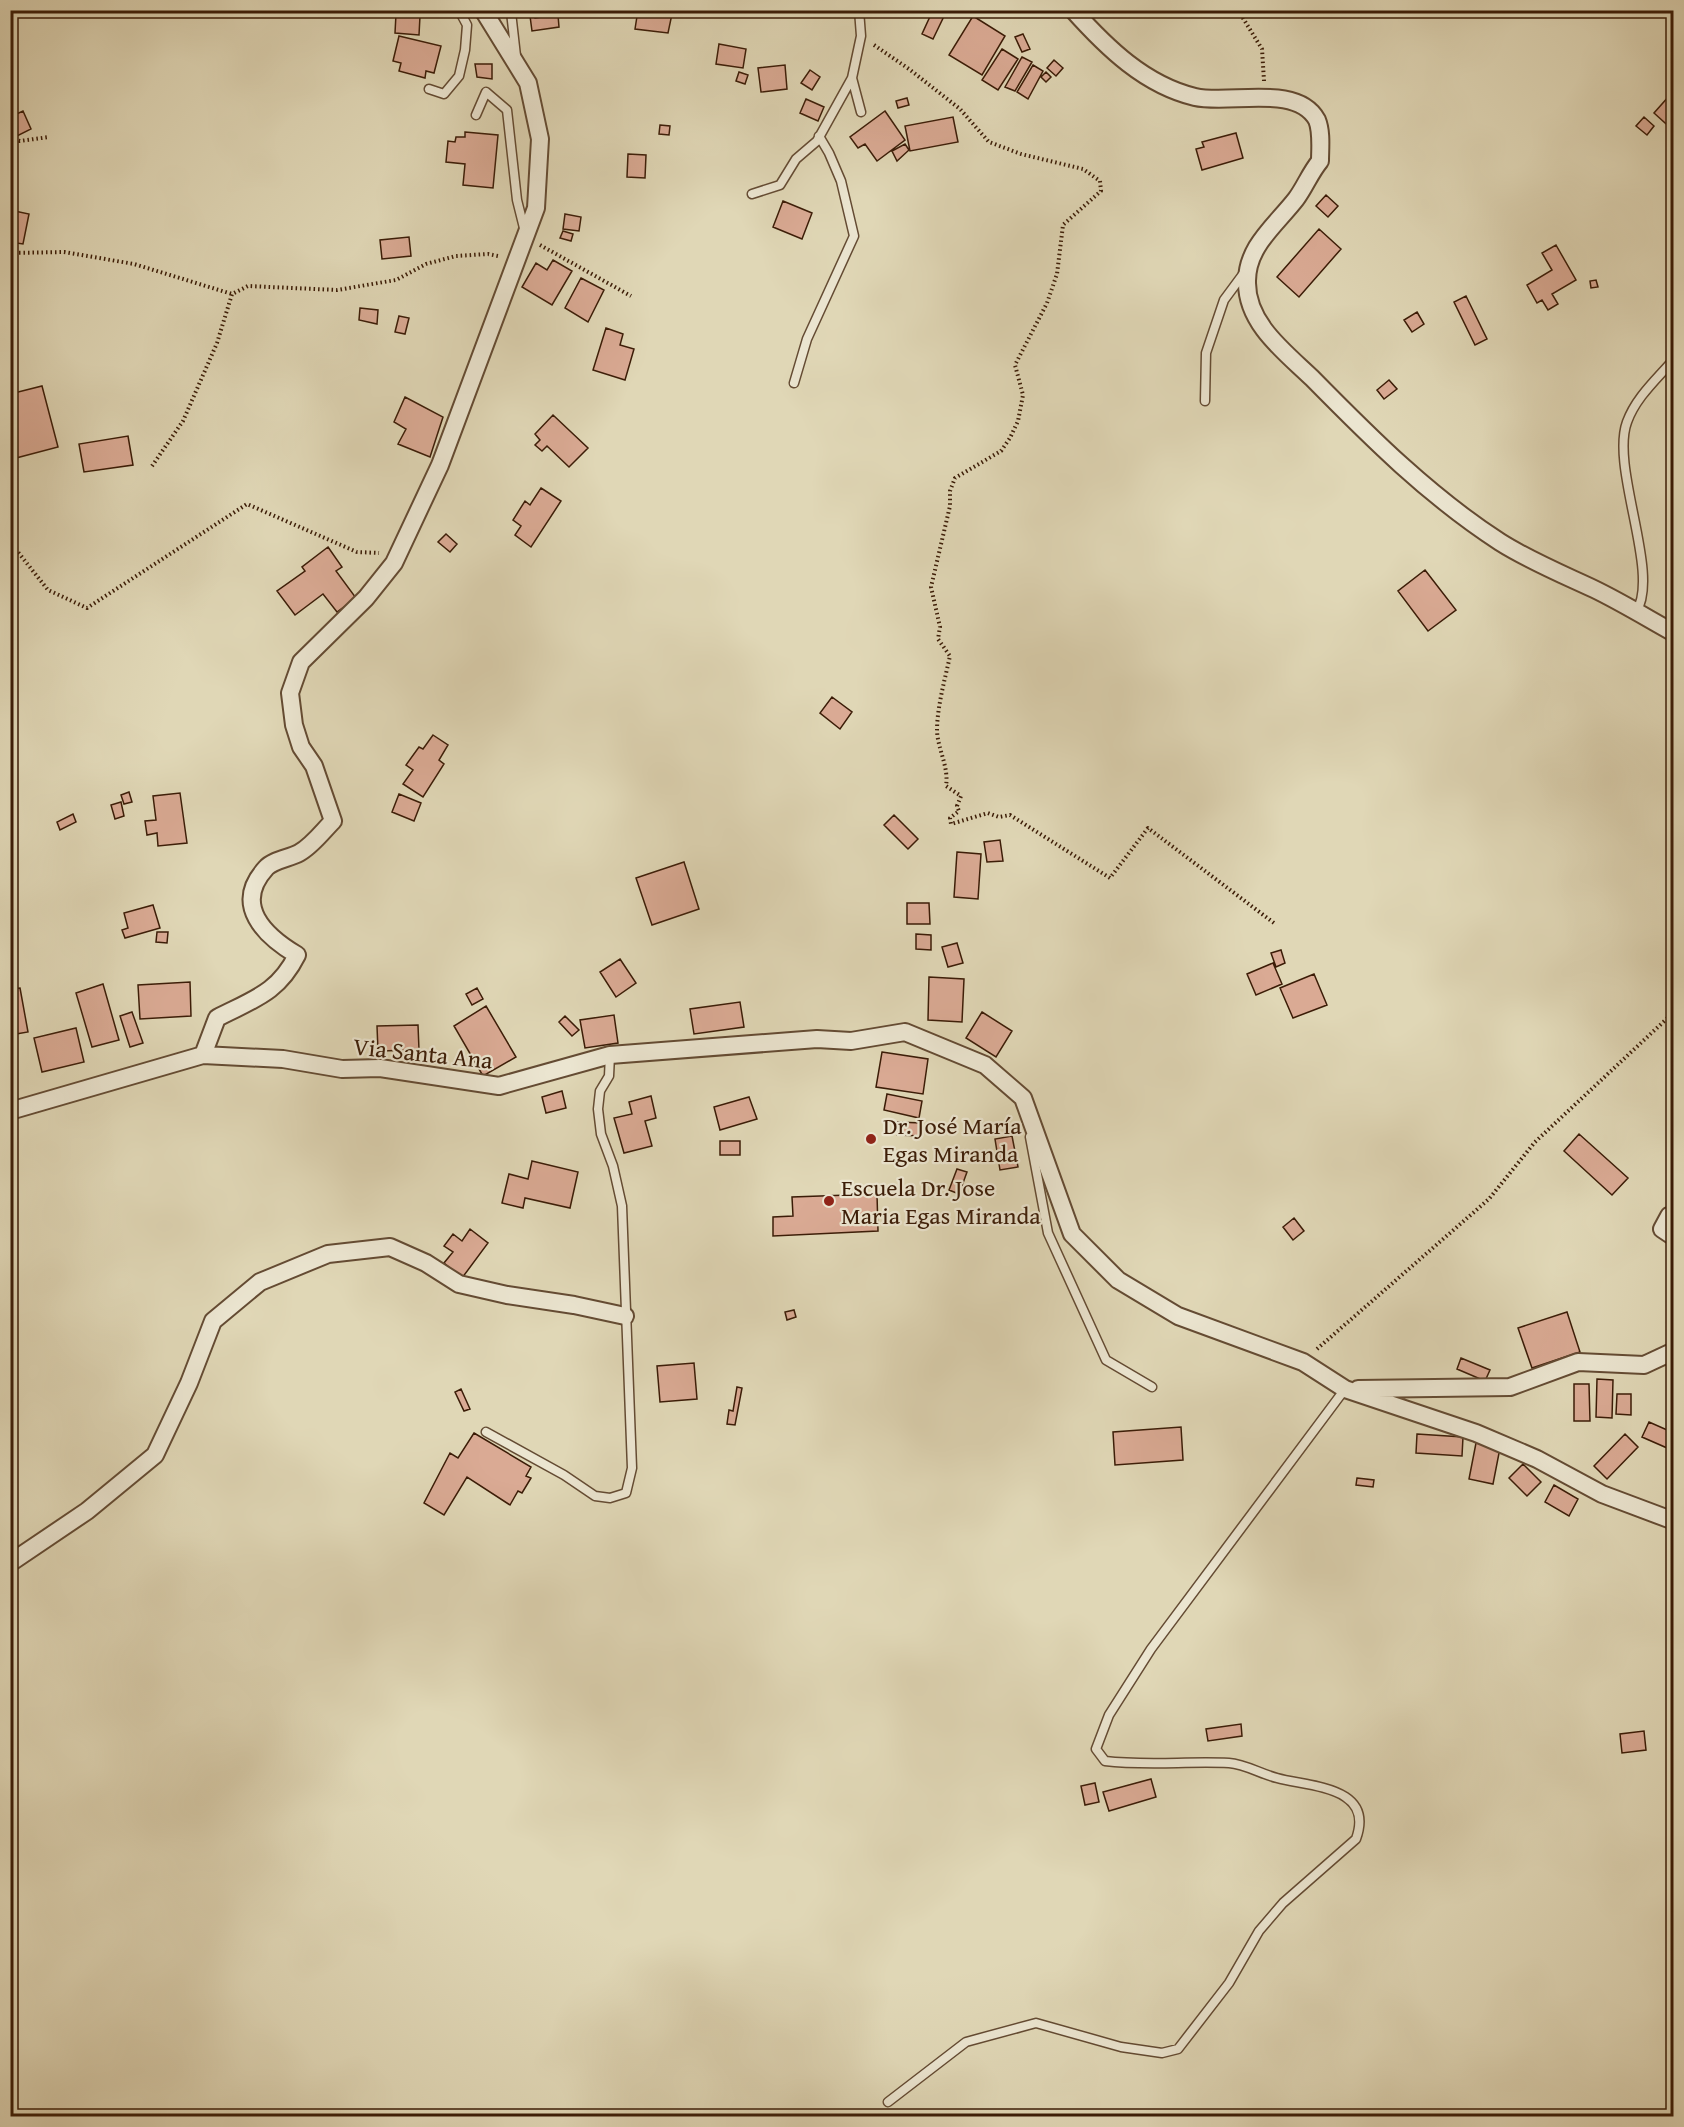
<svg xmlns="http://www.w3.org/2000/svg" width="1684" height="2127" font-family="'Gentium Book Plus',serif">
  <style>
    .building { fill: #daaa94; stroke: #3b1c07; stroke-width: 1.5 }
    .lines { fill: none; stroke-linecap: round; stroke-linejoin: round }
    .service-casing { stroke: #644b33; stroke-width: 11 }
    .minor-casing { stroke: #644b33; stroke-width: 20 }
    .path { stroke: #3b1c07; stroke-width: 4; stroke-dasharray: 1.5 3; stroke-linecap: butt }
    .service { stroke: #ebe5d0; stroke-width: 8 }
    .minor { stroke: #ebe5d0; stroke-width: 16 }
    .poi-dot { fill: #8f2418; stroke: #ebe5d0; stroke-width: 2 }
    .labels { text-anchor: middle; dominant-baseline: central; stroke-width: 4.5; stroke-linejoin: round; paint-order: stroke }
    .street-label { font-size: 24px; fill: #3b1c07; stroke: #ebe5d0 }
    .poi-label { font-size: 24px; fill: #3b1c07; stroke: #ebe5d0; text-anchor: start }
  </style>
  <rect width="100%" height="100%" fill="#e0d7b6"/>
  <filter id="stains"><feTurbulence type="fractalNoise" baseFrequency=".00333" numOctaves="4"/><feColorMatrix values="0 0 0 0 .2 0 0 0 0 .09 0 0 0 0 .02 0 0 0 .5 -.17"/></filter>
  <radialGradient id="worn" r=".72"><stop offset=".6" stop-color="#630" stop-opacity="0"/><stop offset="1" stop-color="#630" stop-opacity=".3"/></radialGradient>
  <path class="building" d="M638 10 672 14 668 33 635 29Z
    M707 10H734V14L707 13Z
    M933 10H947L933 39 922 34Z
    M396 14 420 16 419 35 395 33Z
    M558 15 559 27 532 31 530 16H534L535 18Z
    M973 16 1005 36 982 75 949 55Z
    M1023 34 1030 49 1022 52 1015 37Z
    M399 36 441 46 434 73 426 71 425 78 399 71 401 63 393 61Z
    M719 44 746 49 743 68 716 64Z
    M1002 49 1018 59 998 90 982 80Z
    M1022 57 1032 62 1015 91 1005 87Z
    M1054 60 1063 68 1056 76 1047 68Z
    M475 64H492V79L477 77Z
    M785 65 787 89 761 92 758 68Z
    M1033 65 1043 71 1028 99 1017 92Z
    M810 70 820 77 812 90 801 83Z
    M739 72 748 75 745 84 736 81Z
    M1046 72 1051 77 1046 82 1041 77Z
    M1670 95 1674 97V131L1654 113Z
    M907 98 909 105 898 108 896 101Z
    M806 99 824 107 818 121 800 113Z
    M23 111 31 129 15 137 10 127V117Z
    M885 111 905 140 877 161 865 144 858 148 850 137Z
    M953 117 958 142 910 151 905 126Z
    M1644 117 1654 126 1647 135 1636 126Z
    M660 125 670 126 669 135 659 134Z
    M465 132 498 135 493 188 463 185 465 164 446 162 448 141 455 142 456 137H465Z
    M1236 133 1243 158 1202 170 1196 149 1204 147 1202 142Z
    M905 144 909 150 897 161 892 151Z
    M628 154 646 155 645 178 627 177Z
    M1326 195 1338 206 1328 217 1316 206Z
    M783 201 812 213 802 239 773 227Z
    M10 210 29 214 23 244 10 242Z
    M565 214 581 217 579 231 563 229Z
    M1319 229 1341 249 1299 297 1277 277Z
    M563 231 573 234 571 241 560 238Z
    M409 237 411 256 382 259 380 240Z
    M1556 245 1576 280 1552 294 1558 304 1548 310 1542 300 1537 303 1527 285 1552 270 1542 253Z
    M553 260 572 271 552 305 522 287 536 263 547 270Z
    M581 278 604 290 588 322 565 308Z
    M1596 280 1598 287 1591 288 1590 281Z
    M1466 296 1487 339 1475 345 1454 302Z
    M360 308 378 310 377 324 359 320Z
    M1417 312 1424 324 1412 332 1404 320Z
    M399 316 409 318 405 334 395 332Z
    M606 328 623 334 620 345 634 349 625 380 593 370Z
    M1389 380 1397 389 1384 399 1377 390Z
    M42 386 58 447 16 458 10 436V424L15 423 10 394Z
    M405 397 443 417 430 457 398 444 406 429 394 422Z
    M553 415 588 448 569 467 547 446 542 451 535 445 540 440 535 434Z
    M128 436 133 465 84 472 79 444Z
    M541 488 561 501 531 547 515 535 521 526 513 520 525 501 530 505Z
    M446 534 457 544 450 552 438 542Z
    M328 547 342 567 336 571 356 598 337 612 323 594 295 615 277 591 305 571 302 567Z
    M1425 570 1456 610 1428 631 1398 591Z
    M832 697 852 712 840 729 820 713Z
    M433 735 448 745 439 760 444 764 423 797 403 784 413 770 406 765 419 747 423 749Z
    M129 792 132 802 124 804 121 795Z
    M180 793 187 843 158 846 157 833 147 835 145 821 156 820 153 796Z
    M399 794 421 803 414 821 392 812Z
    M121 802 124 816 115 819 111 805Z
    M73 814 76 822 60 830 57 822Z
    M894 815 918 839 908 849 884 825Z
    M1000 840 1003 861 987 862 984 842Z
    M957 852 981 854 978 899 954 897Z
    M684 862 699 909 652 925 636 878Z
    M907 903H929L930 924H907Z
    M153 905 160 928 125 938 122 930 128 928 124 913Z
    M157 932H168L167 943 156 942Z
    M916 934 931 935V950L916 949Z
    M957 943 963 963 948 967 942 947Z
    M1281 950 1285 963 1276 967 1271 953Z
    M620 959 636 983 616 997 600 972Z
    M1273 963 1282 984 1256 995 1247 974Z
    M1314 974 1327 1005 1293 1018 1280 988Z
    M929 977 964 979 962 1022 928 1020Z
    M190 982 191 1016 140 1019 138 985Z
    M103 984 119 1040 92 1047 76 993Z
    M20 988 28 1032 10 1035V989Z
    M477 988 483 999 472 1005 466 994Z
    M740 1002 744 1027 694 1034 690 1009Z
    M486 1006 516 1057 483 1076 454 1026Z
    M132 1012 143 1043 130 1047 120 1016Z
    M982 1012 1012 1031 996 1057 966 1038Z
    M614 1015 618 1043 585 1048 580 1020Z
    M565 1016 579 1030 572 1036 559 1022Z
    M418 1025 419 1050 378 1051 377 1026Z
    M76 1028 84 1062 42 1072 34 1038Z
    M882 1052 928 1059 923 1094 876 1087Z
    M1674 1069V1083L1667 1077Z
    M562 1091 566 1108 546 1113 542 1097Z
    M887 1094 922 1101 919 1118 884 1110Z
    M651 1096 656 1118 645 1121 652 1146 624 1153 614 1118 632 1114 629 1102Z
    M749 1097 757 1119 720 1130 714 1107Z
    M897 1122 922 1123V1136L897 1135Z
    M1579 1134 1628 1178 1612 1195 1564 1151Z
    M1012 1136 1018 1167 1000 1170 995 1139Z
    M720 1141H740V1155H720Z
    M532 1161 578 1172 570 1208 525 1198 523 1208 502 1203 509 1174 528 1179Z
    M957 1169 967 1172 959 1194 949 1190Z
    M877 1194 878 1231 773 1236V1217L793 1216 792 1197Z
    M1294 1218 1304 1231 1293 1240 1283 1227Z
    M470 1229 488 1243 462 1278 444 1263 453 1252 444 1246 453 1234 462 1241Z
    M794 1310 796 1317 787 1320 785 1312Z
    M1567 1312 1580 1352 1532 1368 1518 1328Z
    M1461 1358 1490 1370 1485 1381 1457 1369Z
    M694 1363 697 1399 660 1402 657 1366Z
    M1597 1379 1613 1380 1612 1418 1596 1417Z
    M1574 1384H1589L1590 1421H1574Z
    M737 1387 742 1388 735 1425 727 1424 729 1410 733 1411Z
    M461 1389 470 1409 464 1411 455 1392Z
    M1617 1394H1631V1415L1616 1414Z
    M1649 1422 1674 1433V1451L1642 1437Z
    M1181 1427 1183 1460 1115 1465 1113 1432Z
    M474 1433 531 1467 526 1476 531 1478 522 1493 518 1491 510 1505 467 1477 444 1515 424 1503 450 1453 458 1458Z
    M1417 1434 1463 1437 1462 1456 1416 1453Z
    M1625 1434 1638 1447 1607 1479 1594 1466Z
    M1476 1443 1500 1448 1493 1484 1469 1479Z
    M1523 1464 1541 1482 1527 1496 1509 1478Z
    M1357 1478 1374 1480 1373 1487 1356 1485Z
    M1554 1485 1578 1499 1569 1516 1545 1502Z
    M1241 1724 1242 1736 1208 1741 1206 1729Z
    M1644 1731 1646 1750 1622 1753 1620 1734Z
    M1151 1779 1156 1797 1109 1811 1103 1792Z
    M1095 1783 1099 1802 1085 1805 1081 1786Z"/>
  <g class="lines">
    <g class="service-casing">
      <path id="service" d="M859 10 861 36 852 78 861 112
        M511 12 516 56
        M429 89 444 94 459 76 465 50 467 25 459 10
        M476 115 486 92 507 110 517 200 525 232
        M752 194 780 185 796 159 817 141 852 78
        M794 383 807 339 854 236 841 181 829 153 819 136
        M1205 401 1206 353 1224 300 1244 273
        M1636 612C1661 574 1610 468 1627 422 1636 397 1657 379 1674 359
        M1030 1137 1048 1233 1106 1360 1152 1387
        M486 1432 564 1475 595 1496 610 1498 626 1493 632 1468 622 1206 613 1166 601 1134 598 1109 600 1091 609 1076 610 1055
        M888 2102 966 2042 1036 2023 1121 2047 1162 2053 1178 2049 1229 1983 1259 1931 1283 1903 1356 1839C1375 1786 1310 1787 1277 1778 1261 1774 1245 1764 1229 1763 1187 1761 1146 1766 1105 1761L1096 1749 1109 1715 1151 1649 1345 1389"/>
    </g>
    <g class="minor-casing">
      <path id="minor" d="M1073 10C1107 48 1145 85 1195 97 1229 105 1297 83 1317 120 1322 132 1320 149 1320 161 1310 173 1305 187 1296 199 1275 226 1246 247 1247 283 1247 324 1285 352 1312 378 1371 438 1429 496 1500 542 1530 561 1562 574 1594 589 1621 602 1647 618 1674 633
        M203 1055 217 1018C254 999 278 993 297 955 265 936 232 905 266 868 273 860 290 858 299 853 312 846 323 831 333 821L314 766 301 747 294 725 290 693 301 662 366 598 394 563 440 465 536 208 540 139 528 83 483 10
        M10 1111 203 1055 283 1059 342 1069 380 1068 499 1086 610 1055 817 1039 851 1041 905 1032 985 1065 1023 1098 1072 1234 1118 1280 1178 1316 1303 1362 1345 1389 1476 1433 1537 1459 1602 1494 1674 1521
        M1674 1216H1669L1662 1229 1674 1237
        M1358 1389 1510 1387 1578 1362 1644 1365 1674 1351
        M10 1563 87 1511 155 1455 189 1383 213 1321 260 1282 328 1254 390 1247 426 1263 459 1284 507 1295 574 1305 625 1316"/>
    </g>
    <path class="path" d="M1238 10 1262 49 1264 81
      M874 45 909 69 960 109 989 142 1021 154 1083 169 1100 181 1101 191 1063 225 1057 274 1047 303 1015 365 1023 395 1018 421 1010 438 1001 451 955 478 950 491V506L931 587 940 627 938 639 950 656C945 679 937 707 937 731 938 750 949 767 946 786L961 796 957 806 959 811 950 818 951 824 988 813 999 817 1010 815 1110 878 1148 828 1274 923
      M10 138 20 141 49 137
      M540 245 631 296
      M10 253 64 252 134 264 232 294
      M152 466 183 421 217 343 232 294 248 286 337 290 396 280 426 264 456 256 488 254 498 256
      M10 542 48 590 87 608 247 504 357 552 379 553
      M1317 1349 1489 1199 1535 1142 1674 1012"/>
    <use href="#service" class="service"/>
    <use href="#minor" class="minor"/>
  </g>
  <g class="poi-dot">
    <circle cx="871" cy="1139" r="6"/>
    <circle cx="829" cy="1201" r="6"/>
  </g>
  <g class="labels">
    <g class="street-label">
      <text transform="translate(423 1053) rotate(6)">Via Santa Ana</text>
    </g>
    <g class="poi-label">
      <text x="883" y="1125">Dr. José María<tspan x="883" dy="28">Egas Miranda</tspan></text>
      <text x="841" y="1187">Escuela Dr. Jose<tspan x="841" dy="28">Maria Egas Miranda</tspan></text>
    </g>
  </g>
  <rect width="1684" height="2127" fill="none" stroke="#e0d7b6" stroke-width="36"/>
  <rect x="12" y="12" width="1660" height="2103" fill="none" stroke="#3b1c07" stroke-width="3"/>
  <rect x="18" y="18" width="1648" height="2091" fill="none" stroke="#3b1c07" stroke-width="1.5"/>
  <rect width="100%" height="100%" filter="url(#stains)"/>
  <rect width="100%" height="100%" fill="url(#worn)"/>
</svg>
